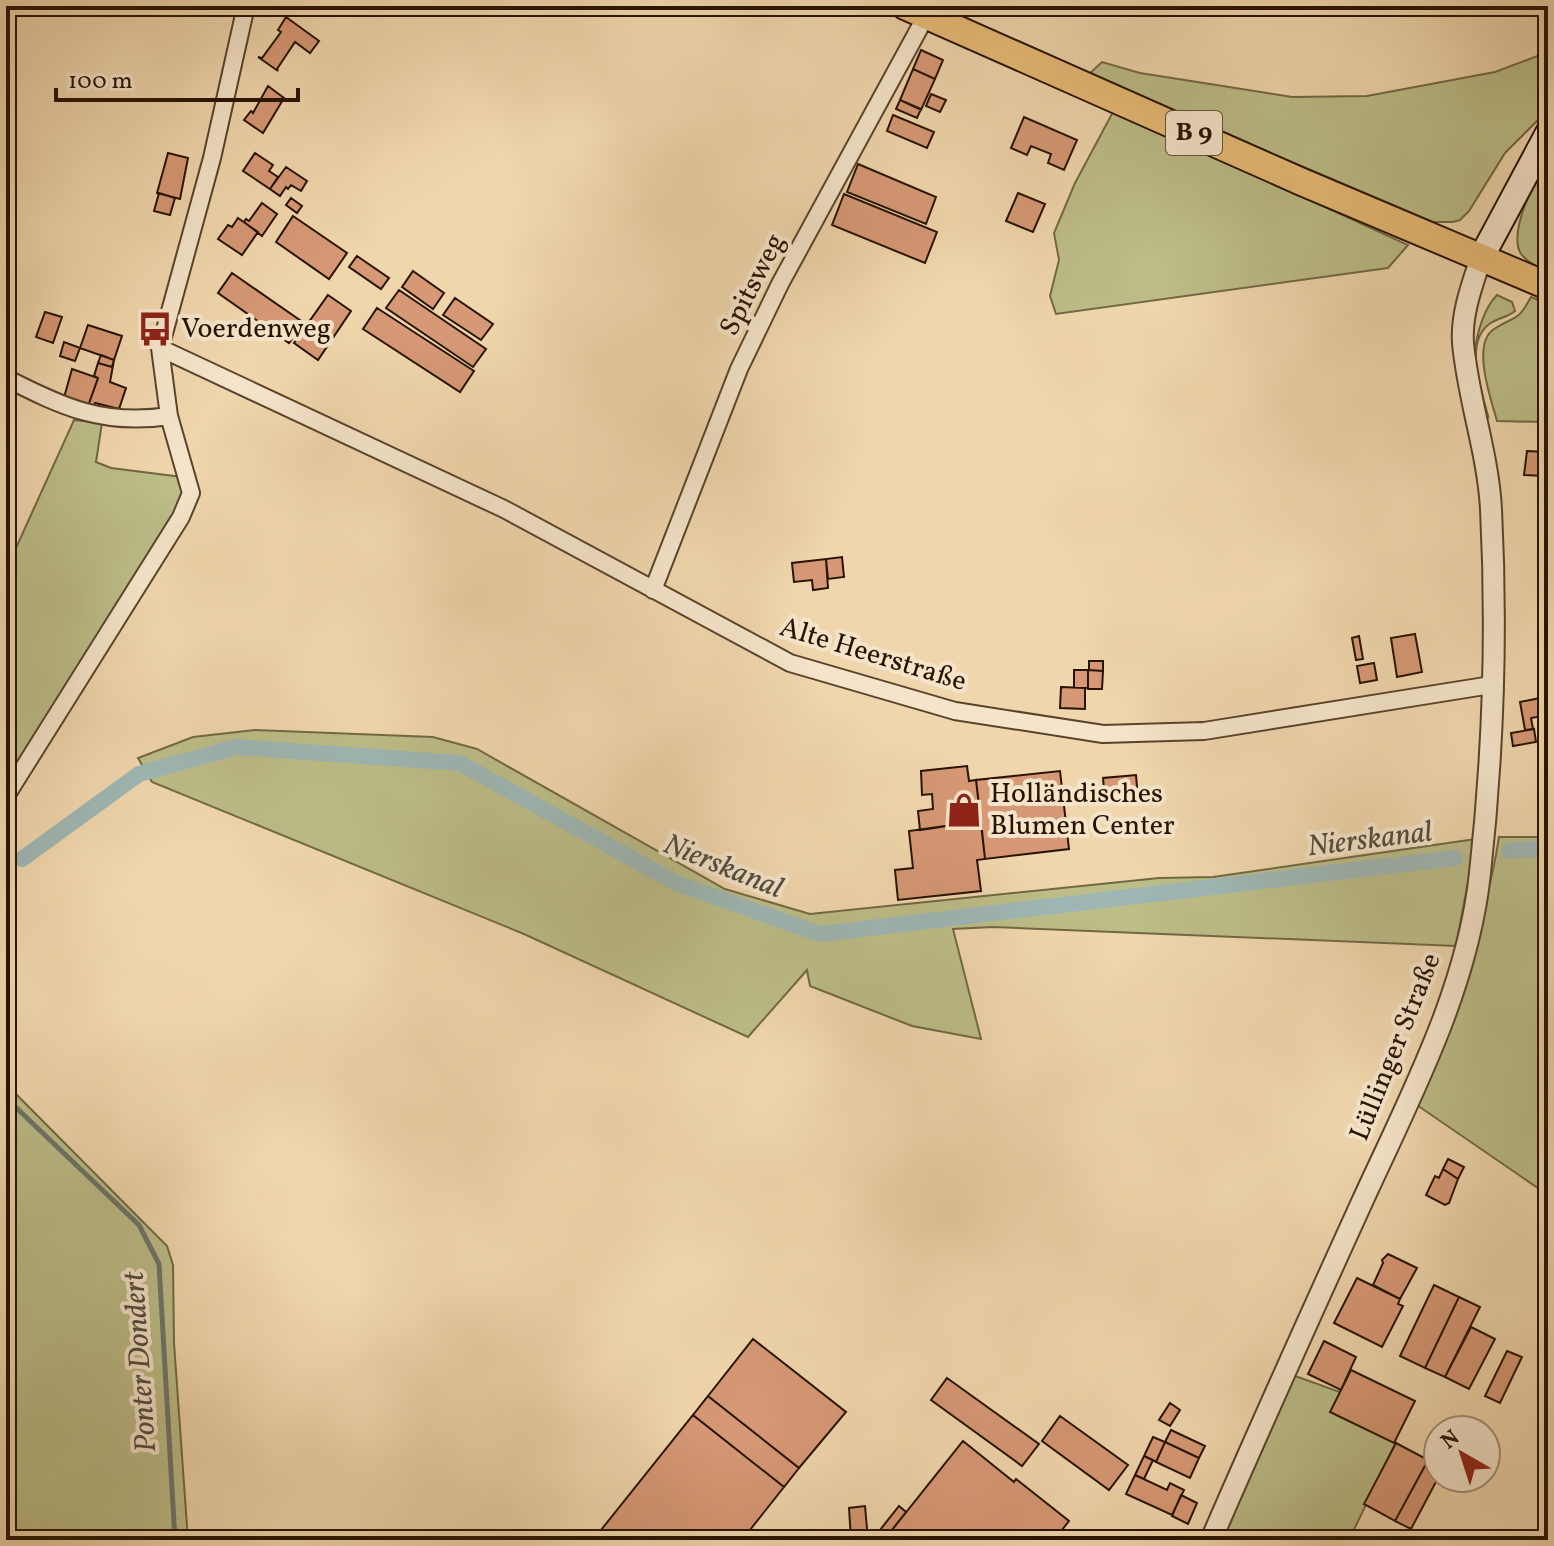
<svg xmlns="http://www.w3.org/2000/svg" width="1554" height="1546" font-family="Vollkorn,serif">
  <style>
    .green { fill: #bcbd88; stroke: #726844; stroke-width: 2 }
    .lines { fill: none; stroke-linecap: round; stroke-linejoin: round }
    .stream { stroke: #6e756c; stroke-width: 5 }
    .canal { stroke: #9eb7b4; stroke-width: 16 }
    .building { fill: #d69875; stroke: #271300; stroke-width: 2 }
    .minor-casing { stroke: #59442b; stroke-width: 20 }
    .tertiary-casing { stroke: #59442b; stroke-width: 24 }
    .secondary-casing { stroke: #271300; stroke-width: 28 }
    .primary-casing { stroke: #271300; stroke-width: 30 }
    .minor { stroke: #f5e4ca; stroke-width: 16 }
    .tertiary { stroke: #f5e4ca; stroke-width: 20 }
    .secondary { stroke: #f5e4ca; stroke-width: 24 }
    .primary { stroke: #e8bb76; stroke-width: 26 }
    .labels { text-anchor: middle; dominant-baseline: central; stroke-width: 8; stroke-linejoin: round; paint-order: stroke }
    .shield { fill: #f5e4ca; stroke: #65523d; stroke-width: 2 }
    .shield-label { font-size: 26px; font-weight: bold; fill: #271300 }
    .street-label { font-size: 28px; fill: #271300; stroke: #f5e4ca }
    .poi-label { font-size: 28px; fill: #271300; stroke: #f5e4ca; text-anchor: start }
    .water-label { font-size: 30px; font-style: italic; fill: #514c3f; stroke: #f5e4ca }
  </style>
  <rect width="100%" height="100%" fill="#f0d6ad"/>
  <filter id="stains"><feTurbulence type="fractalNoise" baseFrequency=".0025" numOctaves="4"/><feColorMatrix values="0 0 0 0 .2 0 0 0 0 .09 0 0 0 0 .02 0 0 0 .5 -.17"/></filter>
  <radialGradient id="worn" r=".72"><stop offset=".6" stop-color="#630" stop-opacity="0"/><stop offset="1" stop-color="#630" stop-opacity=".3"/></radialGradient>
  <path class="green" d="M1548 52V110L1505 153 1469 211 1460 220 1453 222H1433L1088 75 1102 62 1140 73 1292 97 1367 96 1495 72Z
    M1114 110 1408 245 1388 268 1056 314 1050 296 1059 260 1054 233 1075 183Z
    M1548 156V271C1538 267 1528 263 1521 254 1507 232 1537 177 1548 156Z
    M1497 295 1512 302 1515 311C1507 318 1496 318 1488 325 1464 345 1482 391 1488 416 1464 390 1473 319 1497 295Z
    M1531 297 1548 304V413L1543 422 1497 421C1491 399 1471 344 1494 329 1517 314 1516 324 1531 297Z
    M74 420 102 423 96 462 111 468 182 477 186 495 6 787V570Z
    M255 730 433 737 477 749 725 889 810 914 1159 878 1213 877 1476 839 1456 946 993 927 953 929 981 1039 912 1026 810 986 807 970 748 1037 524 934 152 782 138 758 193 737Z
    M1499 837H1548V1195L1411 1101C1446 1015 1485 930 1499 837Z
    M6 1084 167 1246 173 1265 174 1343 188 1540H6Z
    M1284 1372 1340 1392 1333 1411 1396 1442 1349 1540H1210Z"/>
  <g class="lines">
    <path class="stream" d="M6 1098 139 1225 159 1264 175 1540"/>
    <path class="canal" d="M1509 851 1548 848
      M22 859 139 774 236 747 460 763 676 883 820 934 1455 858"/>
  </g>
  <path class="building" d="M286 17 319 41 310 53 295 42 277 69 278 71 258 57 262 58 281 32 278 30Z
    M921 50 943 60 935 79 913 69Z
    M913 69 935 79 921 110 900 100Z
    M268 86 284 98 263 133 244 120 251 111 253 113Z
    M931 94 946 100 940 112 926 106Z
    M900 100 921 109 917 118 896 109Z
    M893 115 934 132 927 148 887 131Z
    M1024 117 1077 140 1064 170 1048 163 1051 154 1031 146 1027 155 1011 148Z
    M168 153 188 158 180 199 157 193Z
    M255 153 273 165 269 171 278 177 270 189 243 171Z
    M858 164 936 197 926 224 847 192Z
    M286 167 307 181 301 191 291 185 288 189 286 187 280 196 270 189Z
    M159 193 175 198 170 215 154 211Z
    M1018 193 1045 204 1033 232 1006 221Z
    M844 194 937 232 925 263 832 225Z
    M291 198 302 206 297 213 286 205Z
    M262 203 277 214 262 236 244 222 246 219 249 221Z
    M293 216 347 253 329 279 276 242Z
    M238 218 258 232 242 255 218 239 228 225 232 227Z
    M357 256 389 278 381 289 349 267Z
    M413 271 444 293 433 309 402 287Z
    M232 273 304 323 289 343 218 293Z
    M399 290 486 349 473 367 386 308Z
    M328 295 351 311 318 360 294 343Z
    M455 298 493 324 481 340 443 315Z
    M377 308 474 371 460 392 363 329Z
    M45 312 62 317 53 343 36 337Z
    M88 325 122 336 114 360 80 348 75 361 60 356 64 342 80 348Z
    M101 355 114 360 112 367 98 363Z
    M114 360 110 382 126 388 119 409 95 403 92 411 87 409 98 378 94 376 98 363 112 367Z
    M72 369 98 378 87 409 63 401Z
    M1527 451 1547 452 1546 476 1524 475Z
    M842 557 844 577 828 579 826 559Z
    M826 559 828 588 813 590 812 580 794 582 792 563Z
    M1415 634 1422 672 1397 677 1391 638Z
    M1359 636 1363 659 1356 660 1352 638Z
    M1089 661H1103V671L1089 670Z
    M1374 663 1377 680 1360 683 1357 666Z
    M1074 670H1088V688H1074Z
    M1088 670 1103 671 1102 689H1088Z
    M1061 687 1085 688V709L1060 708Z
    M1540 698 1543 716 1531 718 1533 729 1525 730 1520 702Z
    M1534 729 1536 742 1513 746 1511 733Z
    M967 766 969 781 976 780 981 821 920 830 918 811 933 809 932 794 922 795 921 771Z
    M1060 771 1069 849 985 859 976 780Z
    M1136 775 1138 798 1105 801 1103 778Z
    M981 821 985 859 977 860 981 891 898 900 895 870 913 868 909 831Z
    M1448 1159 1464 1167 1458 1179 1443 1169Z
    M1443 1169 1458 1179 1449 1203 1445 1205 1426 1195 1435 1176 1439 1178Z
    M1388 1254 1417 1268 1400 1299 1373 1285 1383 1263 1382 1260Z
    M1357 1278 1400 1299 1398 1304 1403 1306 1382 1347 1334 1323Z
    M1434 1285 1459 1297 1425 1368 1400 1356Z
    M1459 1297 1480 1307 1445 1377 1425 1368Z
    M1471 1327 1495 1339 1469 1389 1445 1377Z
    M753 1339 846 1412 799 1468 708 1396Z
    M1324 1341 1356 1357 1341 1390 1308 1374Z
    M1507 1351 1522 1357 1500 1403 1485 1396Z
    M1351 1370 1415 1401 1394 1443 1330 1412Z
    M947 1378 1039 1444 1022 1466 931 1400Z
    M708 1396 799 1468 784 1487 693 1415Z
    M1170 1403 1180 1410 1170 1426 1159 1420Z
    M693 1415 784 1487 742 1540H593Z
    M1060 1416 1128 1465 1109 1490 1042 1441Z
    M1171 1430 1205 1446 1199 1458 1165 1442Z
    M1153 1437 1165 1442 1156 1462 1144 1456Z
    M963 1441 1014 1482 1016 1479 1069 1521 1054 1540H884Z
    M1165 1442 1199 1458 1190 1478 1156 1462Z
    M1438 1442V1478L1411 1529 1395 1521Z
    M1396 1443 1428 1460 1395 1521 1364 1504Z
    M1144 1456 1153 1460 1144 1479 1135 1475Z
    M1135 1475 1167 1490 1170 1483 1184 1490 1172 1515 1126 1494Z
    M1181 1495 1197 1503 1188 1524 1172 1516Z
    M865 1506 868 1540H844L851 1539 849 1508Z
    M899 1506 906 1512 884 1540H872Z"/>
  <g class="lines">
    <g class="minor-casing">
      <path id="minor" d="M160 348 504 509 790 663 955 711 1103 734 1204 731 1491 685
        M6 378C62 407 104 426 169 416
        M653 590 739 369 780 284 926 16
        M6 796 181 517 191 493 169 416 160 348 212 158 246 6"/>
    </g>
    <g class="tertiary-casing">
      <path id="tertiary" d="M1211 1540C1260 1427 1311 1314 1362 1202 1410 1097 1468 989 1480 873 1493 755 1497 627 1491 509 1488 453 1468 399 1463 343 1461 314 1472 285 1481 258"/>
    </g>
    <g class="secondary-casing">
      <path id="secondary" d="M1481 258 1548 133"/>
    </g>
    <g class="primary-casing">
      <path id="primary" d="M905 6 1302 182 1548 286"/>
    </g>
    <use href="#minor" class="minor"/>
    <use href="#tertiary" class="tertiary"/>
    <use href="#secondary" class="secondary"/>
    <use href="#primary" class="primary"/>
  </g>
  <defs>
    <g id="bus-bare" transform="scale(2.76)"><path d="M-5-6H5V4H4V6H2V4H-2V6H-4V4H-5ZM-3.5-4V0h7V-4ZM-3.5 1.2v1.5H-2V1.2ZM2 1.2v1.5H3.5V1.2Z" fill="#8f2418" stroke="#f5e4ca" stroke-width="2.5" paint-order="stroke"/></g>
    <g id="shop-bare" transform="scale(2.76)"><path d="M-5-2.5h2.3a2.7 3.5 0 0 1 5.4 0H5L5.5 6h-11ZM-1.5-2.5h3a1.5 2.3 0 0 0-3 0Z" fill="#8f2418" stroke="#f5e4ca" stroke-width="2.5" paint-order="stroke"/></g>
  </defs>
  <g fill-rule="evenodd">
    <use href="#bus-bare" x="155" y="329"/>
    <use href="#shop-bare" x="964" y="810"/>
  </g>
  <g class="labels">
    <rect class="shield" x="1166" y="111" width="56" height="44" rx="6"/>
    <g class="shield-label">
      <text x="1194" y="133">B 9</text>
    </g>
    <g class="street-label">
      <text transform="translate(753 285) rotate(-63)">Spitsweg</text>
      <text transform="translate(873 655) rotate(17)">Alte Heerstraße</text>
      <text transform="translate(1396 1047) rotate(-68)">Lüllinger Straße</text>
    </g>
    <g class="poi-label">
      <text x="181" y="329">Voerdenweg</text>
      <text x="990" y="794">Holländisches<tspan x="990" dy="32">Blumen Center</tspan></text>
    </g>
    <g class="water-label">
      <text transform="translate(1370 840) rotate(-7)">Nierskanal</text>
      <text transform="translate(723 867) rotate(22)">Nierskanal</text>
      <text transform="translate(141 1362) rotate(-94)">Ponter Dondert</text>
    </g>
  </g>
  <rect width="1554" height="1546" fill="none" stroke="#f0d6ad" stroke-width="32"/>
  <rect x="8" y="8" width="1538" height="1530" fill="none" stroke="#271300" stroke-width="4"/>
  <rect x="16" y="16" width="1522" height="1514" fill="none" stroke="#271300" stroke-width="2"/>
  <g transform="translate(1462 1454) rotate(321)"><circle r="38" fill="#f5e4ca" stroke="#a39079" stroke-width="2"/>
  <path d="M0-6L14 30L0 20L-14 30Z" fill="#8f2418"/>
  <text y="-12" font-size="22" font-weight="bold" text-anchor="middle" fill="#271300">N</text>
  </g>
  <path d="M56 88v12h242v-12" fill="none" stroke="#271300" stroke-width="4"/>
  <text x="68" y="88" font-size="24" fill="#271300" stroke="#f5e4ca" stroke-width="6" paint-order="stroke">100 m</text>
  <rect width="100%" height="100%" filter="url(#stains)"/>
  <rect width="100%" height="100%" fill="url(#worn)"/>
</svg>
